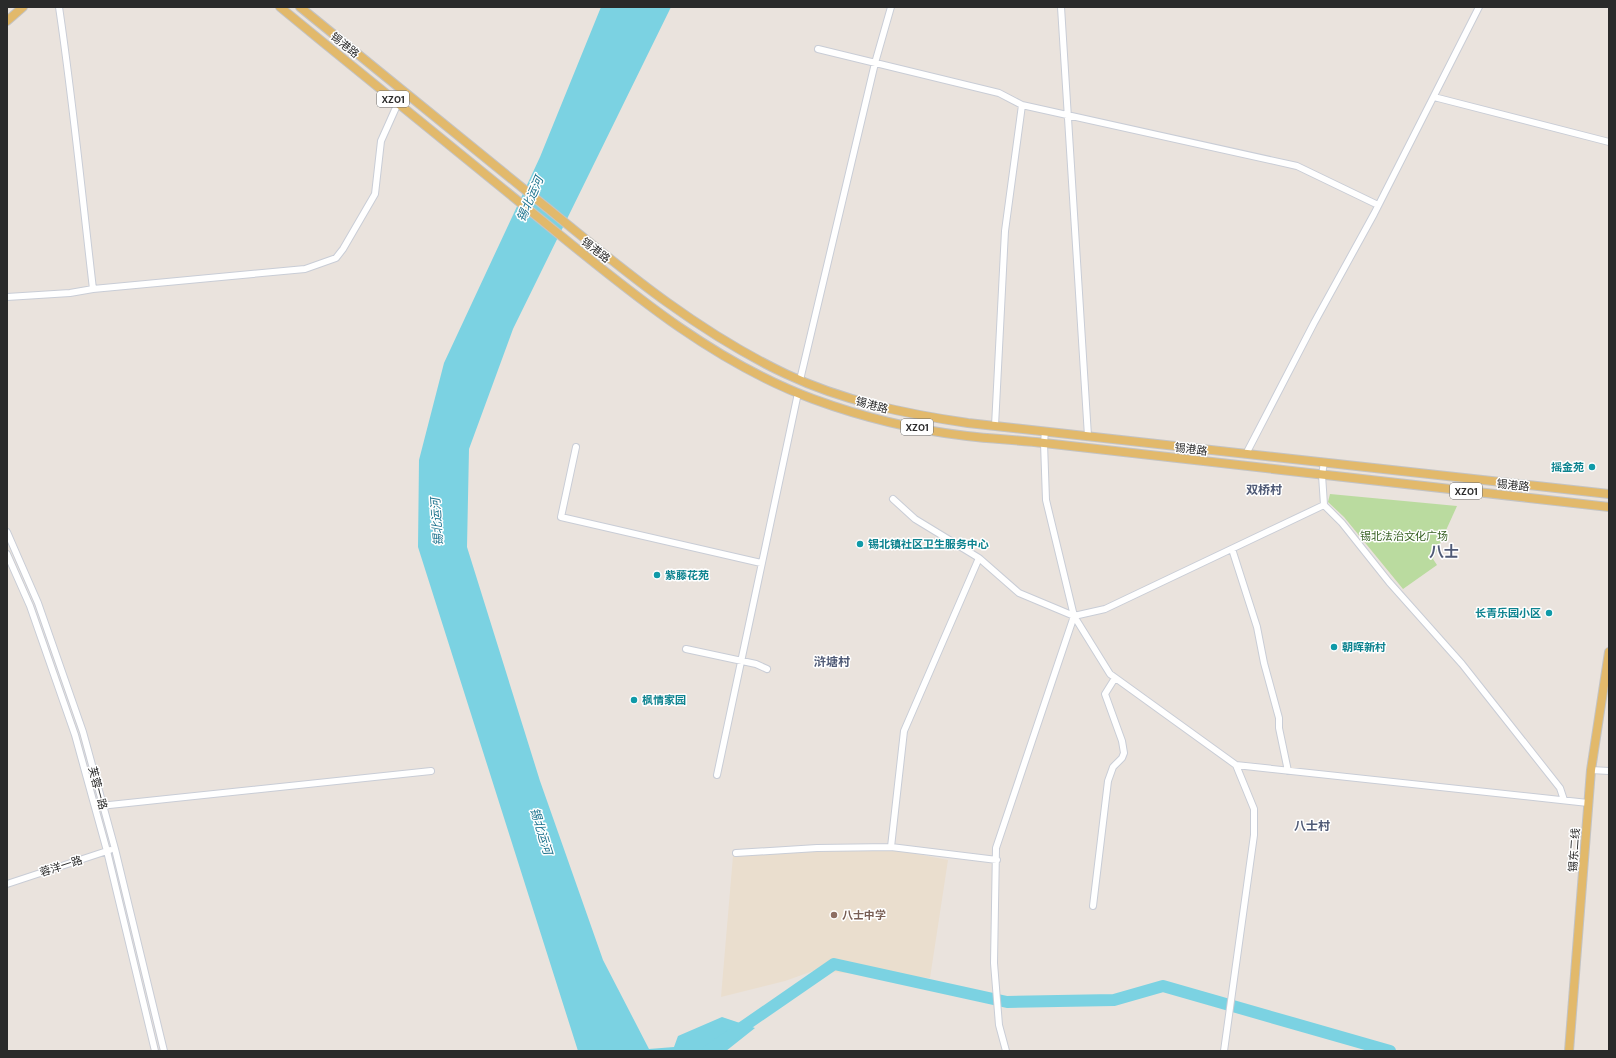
<svg xmlns="http://www.w3.org/2000/svg" width="1616" height="1058" font-family="'DM Sans','Noto Sans SC',sans-serif">
  <style>
    .education { fill: #eadece }
    .green { fill: #badb9f }
    .water { fill: #7bd2e2 }
    .lines { fill: none; stroke-linecap: round; stroke-linejoin: round }
    .river { stroke: #7bd2e2; stroke-width: 12 }
    .minor-casing { stroke: #c9cdd6; stroke-width: 8 }
    .major-casing { stroke: #c3c3c3; stroke-width: 10 }
    .minor { stroke: #fff; stroke-width: 6 }
    .major { stroke: #e2b96b; stroke-width: 8 }
    .culture-dot { fill: #0f9aa8; stroke: #fff; stroke-width: 1.5 }
    .education-dot { fill: #8d6e63; stroke: #fff; stroke-width: 1.5 }
    .labels { text-anchor: middle; dominant-baseline: central; stroke-width: 3; stroke-linejoin: round; paint-order: stroke }
    .shield { fill: #fff; stroke: #6a6a6a; stroke-width: 1 }
    .shield-label { font-size: 10px; font-weight: bold; fill: #2a2a2a }
    .street-label { font-size: 11px; fill: #2a2a2a; stroke: #fff }
    .culture-label { font-size: 11px; font-weight: bold; fill: #0d838f; stroke: #fff; text-anchor: start }
    .park-label { font-size: 11px; fill: #355f21; stroke: #fff }
    .education-label { font-size: 11px; font-weight: bold; fill: #785e54; stroke: #fff; text-anchor: start }
    .water-label { font-size: 12px; font-style: italic; fill: #1b728d; stroke: #fff }
    .neighbourhood-label { font-size: 12px; font-weight: bold; fill: #4f5a76; stroke: #fff }
    .district-label { font-size: 15px; font-weight: bold; fill: #4f5a76; stroke: #fff }
  </style>
  <rect width="100%" height="100%" fill="#eae3dd"/>
  <path class="education" d="M857 848 901 851 948 860 930 978 813 971 785 981 721 997 733 856Z"/>
  <path class="green" d="M1330 494 1457 506 1433 559 1437 565 1403 589 1344 517 1328 502Z"/>
  <path class="water" d="M601 7H671L513 329 469 449 467 547 540 781 603 960 649 1049 674 1047 678 1036 722 1017 755 1028 726 1051H578L418 547 419 460 444 363 540 157Z"/>
  <g class="lines">
    <path class="river" d="M708 1051 834 964 1007 1002 1114 1000 1163 986 1390 1051"/>
    <g class="minor-casing">
      <path id="minor" d="M59 7C73 101 82 195 93 289
        M1061 7 1088 436
        M818 49 999 93 1022 105 1297 166 1378 205
        M1434 97 1609 142
        M7 297 70 293 93 289 305 269 336 258 343 249 375 194 381 141 398 103
        M800 380 875 63 891 7
        M995 426 1005 231 1022 105
        M1045 431 1044 443 1046 500 1074 616 1110 674 1236 765 1588 803
        M576 447 561 517 761 563
        M1246 454 1314 323 1374 214 1479 7
        M893 499 915 519 979 558 1019 593 1074 616 1105 609 1324 505 1322 475 1324 462
        M1324 505 1342 523 1389 582 1462 664 1560 788 1564 800
        M7 532 38 603 83 732 115 849 164 1051
        M1232 549 1257 627 1264 663 1279 718V728L1288 771
        M7 554 30 606 75 735 107 851 155 1051
        M686 649 756 664 767 669
        M1591 770 1609 771
        M717 775 798 393
        M100 806 431 771
        M891 847 904 731 979 558
        M736 853 817 848 891 847 997 860
        M7 884 110 850
        M1093 906 1108 781 1113 767 1122 758 1124 753 1122 741 1105 694 1115 678
        M1006 1051 999 1025 994 963 996 848 1074 616
        M1224 1051 1254 835V809L1236 765"/>
    </g>
    <g class="major-casing">
      <path id="major" d="M280 7C366 78 453 148 539 218 624 287 710 361 813 399 862 417 915 430 967 436 992 439 1018 440 1044 443L1609 507
        M300 7C382 74 464 141 546 207 622 269 697 332 786 374 843 401 906 414 968 423L1609 494
        M7 21 23 7
        M1569 1051 1591 770 1609 652"/>
    </g>
    <use href="#minor" class="minor"/>
    <use href="#major" class="major"/>
  </g>
  <g class="culture-dot">
    <circle cx="1592" cy="467" r="4"/>
    <circle cx="860" cy="544" r="4"/>
    <circle cx="657" cy="575" r="4"/>
    <circle cx="1549" cy="613" r="4"/>
    <circle cx="1334" cy="647" r="4"/>
    <circle cx="634" cy="700" r="4"/>
  </g>
  <circle class="education-dot" cx="834" cy="915" r="4"/>
  <g class="labels">
    <g class="shield">
      <rect x="377" y="91" width="32" height="16" rx="3"/>
      <rect x="901" y="419" width="32" height="16" rx="3"/>
      <rect x="1450" y="483" width="32" height="16" rx="3"/>
    </g>
    <g class="shield-label">
      <text x="393" y="99">XZ01</text>
      <text x="917" y="427">XZ01</text>
      <text x="1466" y="491">XZ01</text>
    </g>
    <g class="street-label">
      <text transform="translate(345 45) rotate(39)">锡港路</text>
      <text transform="translate(596 250) rotate(38)">锡港路</text>
      <text transform="translate(872 405) rotate(15)">锡港路</text>
      <text transform="translate(1191 449) rotate(7)">锡港路</text>
      <text transform="translate(1513 485) rotate(6)">锡港路</text>
      <text transform="translate(98 788) rotate(75)">芙蓉一路</text>
      <text transform="translate(1574 850) rotate(-86)">锡东二线</text>
      <text transform="translate(61 866) rotate(-18)">蓉洋一路</text>
    </g>
    <g class="culture-label">
      <text x="1584" y="467" text-anchor="end">摇金苑</text>
      <text x="868" y="544">锡北镇社区卫生服务中心</text>
      <text x="665" y="575">紫藤花苑</text>
      <text x="1541" y="613" text-anchor="end">长青乐园小区</text>
      <text x="1342" y="647">朝晖新村</text>
      <text x="642" y="700">枫情家园</text>
    </g>
    <g class="park-label">
      <text x="1404" y="536">锡北法治文化广场</text>
    </g>
    <g class="education-label">
      <text x="842" y="915">八士中学</text>
    </g>
    <g class="water-label">
      <text transform="translate(530 199) rotate(-66)">锡北运河</text>
      <text transform="translate(437 522) rotate(-94)">锡北运河</text>
      <text transform="translate(541 831) rotate(73)">锡北运河</text>
    </g>
    <g class="neighbourhood-label">
      <text x="1264" y="490">双桥村</text>
      <text x="832" y="662">浒塘村</text>
      <text x="1312" y="826">八士村</text>
    </g>
    <g class="district-label">
      <text x="1444" y="552">八士</text>
    </g>
  </g>
  <rect width="1616" height="1058" fill="none" stroke="#2a2a2a" stroke-width="16"/>
</svg>
